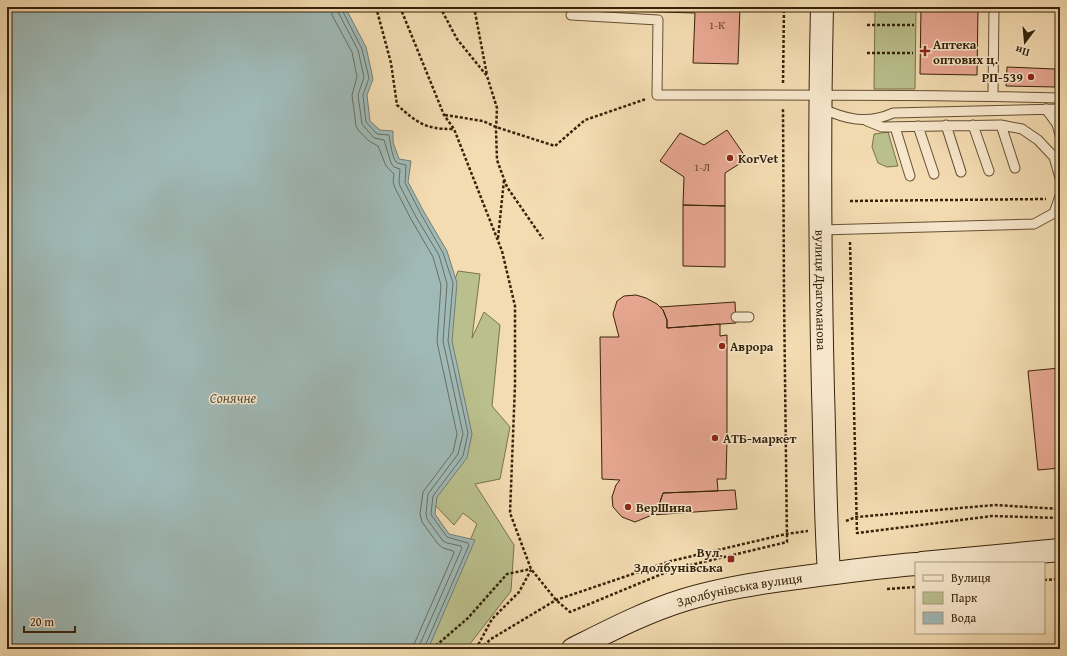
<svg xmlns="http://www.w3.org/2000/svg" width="1067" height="656" font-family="'Gentium Book Plus',serif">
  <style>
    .green { fill: #bac08d; stroke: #78724b }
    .water { fill: #9fb9b6; stroke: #757d71 }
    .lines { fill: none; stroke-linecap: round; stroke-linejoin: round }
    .shore { stroke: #6a6e60; stroke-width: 1 }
    .building { fill: #eaa994; stroke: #362309 }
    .lane-casing { stroke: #665133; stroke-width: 11 }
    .secondary-casing { stroke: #362309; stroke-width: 24 }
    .path { stroke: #362309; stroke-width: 2.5; stroke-dasharray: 3 2; stroke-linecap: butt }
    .lane { stroke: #f8e8cd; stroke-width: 9 }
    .secondary { stroke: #f8e8cd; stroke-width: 22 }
    .poi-dot { fill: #8f2418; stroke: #f8e8cd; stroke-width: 1.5 }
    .labels { text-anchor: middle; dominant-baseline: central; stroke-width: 3; stroke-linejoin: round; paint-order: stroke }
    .number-label { font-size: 11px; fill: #63442c }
    .poi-label { font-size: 13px; font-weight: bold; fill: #362309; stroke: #f8e8cd; text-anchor: start }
    .street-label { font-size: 13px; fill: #362309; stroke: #f8e8cd }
    .water-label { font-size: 14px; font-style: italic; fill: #56503d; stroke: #f8e8cd }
  </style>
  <rect width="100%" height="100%" fill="#f4dcb2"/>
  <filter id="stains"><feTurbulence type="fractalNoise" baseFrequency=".005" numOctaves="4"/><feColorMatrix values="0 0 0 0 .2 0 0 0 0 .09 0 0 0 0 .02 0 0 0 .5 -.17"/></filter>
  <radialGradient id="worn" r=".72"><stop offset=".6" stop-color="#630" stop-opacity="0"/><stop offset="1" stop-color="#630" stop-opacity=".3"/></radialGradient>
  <path class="green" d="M875 7H916L915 89H874Z
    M888 132 898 166 887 167 878 163 872 147 874 134Z
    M458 271 480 274 472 338 484 312 500 325 492 406 510 427 500 479 475 484 514 545 511 591 466 649H391L434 625 477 524 463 513 454 525 430 500 441 318Z"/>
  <path class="water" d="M7 7H345L366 47 373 79 367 95 370 121 380 130 393 131V142L399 159 411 161 408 182 424 212 447 251 457 283 452 341 472 434 467 458 437 497 435 514 449 534 475 540 429 647 425 649H7Z"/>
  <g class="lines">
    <path class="shore" d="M331 7 332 15 352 52 357 77 352 95 356 126 359 131 369 141 378 146 386 166 394 174 393 182 395 188 411 219 433 257 441 285 437 342 457 434 453 452 423 492 420 514 422 522 438 544 443 548 453 551 454 553 415 642 414 649
      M337 7 338 12 358 50 364 77 358 95 362 124 374 138 384 140 391 163 394 167 400 169 399 182 400 186 416 217 439 255 447 284 443 341 463 434 458 454 428 494 426 514 427 519 443 541 447 543 461 546 462 548 420 644V649
      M342 7V10L362 49 369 78 363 95 366 122 377 134 389 135C390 141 392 157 396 162 398 164 403 164 406 165L405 183 421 214 443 253 453 283 448 341 468 433 463 456 433 496 431 514 432 516 447 537 468 543 469 545 425 646V649"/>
  </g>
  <path class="building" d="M519 7H740L738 64 693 63 695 13 519 8Z
    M921 7H978L977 75 920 74Z
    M1007 67 1055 69V87L1006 86Z
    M727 130 747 159 725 173V206L683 205 684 177 660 161 680 133 704 145Z
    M683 205 725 206V267L683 266Z
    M636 295 646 298 657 304 663 310 667 320V328L720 324V336L727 335V441L726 479H717L718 491 663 493 659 505 652 515 635 522 622 517 613 507 612 497 616 485 620 480 602 479 600 337H619L613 314 617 301 624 296Z
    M735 302 736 323 667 328V320L663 310 660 307Z
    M1060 368V468L1038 470 1028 371Z
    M735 490 737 509 652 515 659 505 663 493Z"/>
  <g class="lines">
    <g class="lane-casing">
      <path id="lane" d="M571 15 658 20 657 95C791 95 926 94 1060 98
        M993 96 994 7
        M821 108C845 119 867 125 893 113L1060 109
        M1046 109 1057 124 1060 135
        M867 121 882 127 1001 125 1022 129 1038 140 1054 157 1060 178
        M946 125 961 172
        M973 125 989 171
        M1001 125 1015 168
        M918 126 934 174
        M895 127 910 176
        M821 230 1034 224 1054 213 1060 196
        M736 317H749"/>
    </g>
    <g class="secondary-casing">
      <g id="secondary">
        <path id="s1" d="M822 7C819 135 820 263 823 392 825 452 825 513 829 573"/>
        <path d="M922 563 1060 550"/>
        <path id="s2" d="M573 649C609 631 645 612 684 600 723 588 764 582 804 577 841 572 878 567 916 564"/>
      </g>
    </g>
    <path class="path" d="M376 7 391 63 397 105C418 123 424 129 453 129
      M400 7 444 115 454 129 502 251 515 306V385L510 513 531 569 556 600 570 612 674 569 787 542 784 296 783 108
      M440 7 457 39 487 76 497 108 496 130 497 160 507 187 543 239
      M474 7 487 75
      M867 25H914
      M867 53H913
      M783 83 784 7
      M445 115 483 121 496 127 555 146 585 120 646 99
      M850 201 1046 199
      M498 238 504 180
      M850 242 857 533 992 516 1060 518
      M846 521 856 517 995 505 1060 509
      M1044 580 1060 579
      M887 589 916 587
      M432 649 468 618 507 574 531 569
      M476 649 492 619 519 592 531 570
      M480 649 491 639 556 600 671 561 786 534 808 531"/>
    <use href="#lane" class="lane"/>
    <use href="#secondary" class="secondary"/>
  </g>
  <g class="poi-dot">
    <path d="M923 45h4v4h4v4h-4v4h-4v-4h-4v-4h4z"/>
    <circle cx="1031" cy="77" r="4"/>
    <circle cx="730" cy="158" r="4"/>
    <circle cx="722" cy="346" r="4"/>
    <circle cx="715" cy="438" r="4"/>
    <circle cx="628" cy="507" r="4"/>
    <rect x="727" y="555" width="8" height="8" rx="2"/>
  </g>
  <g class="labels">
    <g class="number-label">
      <text x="717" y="25">1-К</text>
      <text x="702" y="167">1-Л</text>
    </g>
    <g class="poi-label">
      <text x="933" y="44">Аптека<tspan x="933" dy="15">оптових ц.</tspan></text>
      <text x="1023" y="77" text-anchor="end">РП-539</text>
      <text x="738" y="158">KorVet</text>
      <text x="730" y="346">Аврора</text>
      <text x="723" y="438">АТБ-маркет</text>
      <text x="636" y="507">ВерШина</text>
      <text x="723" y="552" text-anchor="end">Вул.<tspan x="723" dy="15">Здолбунівська</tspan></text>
    </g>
    <g class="street-label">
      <text stroke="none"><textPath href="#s1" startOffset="283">вулиця Драгоманова</textPath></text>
      <text stroke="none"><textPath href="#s2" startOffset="178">Здолбунівська вулиця</textPath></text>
    </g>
    <g class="water-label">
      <text x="233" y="398">Сонячне</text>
    </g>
  </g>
  <rect width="1067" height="656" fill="none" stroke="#f4dcb2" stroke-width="24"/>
  <rect x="8" y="8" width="1051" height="640" fill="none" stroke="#362309" stroke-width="2"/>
  <rect x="12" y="12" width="1043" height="632" fill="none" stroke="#362309"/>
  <rect x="915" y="562" width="130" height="72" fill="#f8e8cd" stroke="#aa997f"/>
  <rect x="923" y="575" width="20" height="6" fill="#f8e8cd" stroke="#aa997f"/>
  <text x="951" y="582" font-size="12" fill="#362309">Вулиця</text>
  <rect x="923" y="592" width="20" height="12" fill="#bac08d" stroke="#aa997f"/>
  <text x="951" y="602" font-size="12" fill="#362309">Парк</text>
  <rect x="923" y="612" width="20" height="12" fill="#9fb9b6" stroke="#aa997f"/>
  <text x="951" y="622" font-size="12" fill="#362309">Вода</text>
  <g transform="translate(1025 42) rotate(196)" stroke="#f8e8cd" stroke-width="3" paint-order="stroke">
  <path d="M0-3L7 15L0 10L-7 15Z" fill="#362309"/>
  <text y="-6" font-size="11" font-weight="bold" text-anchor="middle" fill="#362309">Пн</text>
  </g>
  <path d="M24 626v6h51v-6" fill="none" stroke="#362309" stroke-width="2"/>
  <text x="30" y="626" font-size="12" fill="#362309" stroke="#f8e8cd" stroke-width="3" paint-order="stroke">20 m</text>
  <rect width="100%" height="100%" filter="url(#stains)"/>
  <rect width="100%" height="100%" fill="url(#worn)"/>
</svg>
